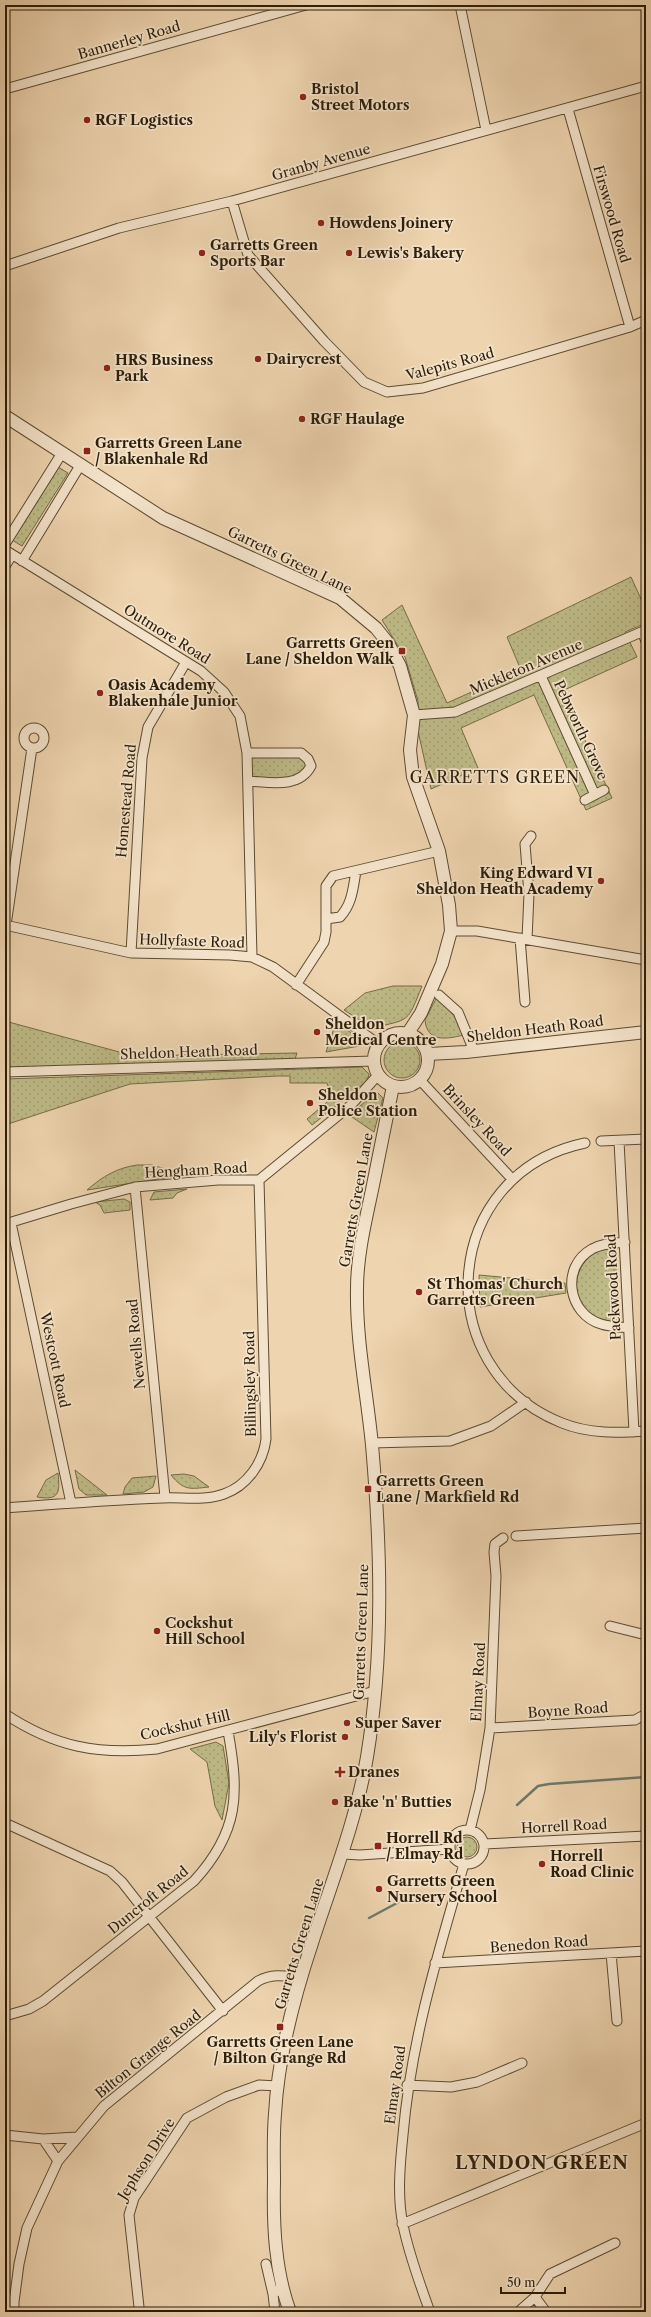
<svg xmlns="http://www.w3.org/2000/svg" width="651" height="2317" font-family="'Libre Caslon Text',serif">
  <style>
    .grass { fill: url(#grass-dots); stroke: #756c48 }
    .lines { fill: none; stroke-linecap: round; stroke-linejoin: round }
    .stream { stroke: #6e796d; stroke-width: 2.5 }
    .minor-casing { stroke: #5c4b32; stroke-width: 11 }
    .tertiary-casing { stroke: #5c4b32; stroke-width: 14 }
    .minor { stroke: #f4e3cb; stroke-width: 9 }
    .tertiary { stroke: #f4e3cb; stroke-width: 12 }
    .poi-dot { fill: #8f2418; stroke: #f4e3cb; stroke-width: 1.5 }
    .labels { text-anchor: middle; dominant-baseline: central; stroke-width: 3.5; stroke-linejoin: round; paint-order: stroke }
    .street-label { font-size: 14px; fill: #2c1d08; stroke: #f4e3cb }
    .poi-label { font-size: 14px; font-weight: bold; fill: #2c1d08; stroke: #f4e3cb; text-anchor: start }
    .quarter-label { font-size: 16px; letter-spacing: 1px; fill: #2c1d08; stroke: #f4e3cb }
    .district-label { font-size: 18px; font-weight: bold; letter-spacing: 1px; fill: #2c1d08; stroke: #f4e3cb }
  </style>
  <defs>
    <pattern id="grass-dots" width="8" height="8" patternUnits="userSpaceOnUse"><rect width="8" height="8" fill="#bebb87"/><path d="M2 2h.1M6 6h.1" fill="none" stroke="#a3a073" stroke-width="1.8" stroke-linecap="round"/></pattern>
  </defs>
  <rect width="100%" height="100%" fill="#eed4af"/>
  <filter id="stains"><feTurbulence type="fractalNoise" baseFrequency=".005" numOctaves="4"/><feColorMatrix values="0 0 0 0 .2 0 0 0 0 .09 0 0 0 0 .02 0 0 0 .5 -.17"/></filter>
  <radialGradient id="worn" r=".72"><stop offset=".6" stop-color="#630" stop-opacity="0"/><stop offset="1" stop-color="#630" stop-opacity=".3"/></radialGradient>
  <path class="grass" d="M58 467 68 473 22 546 12 540Z
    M631 577 646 610V623L625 632 637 657 562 691 612 798 586 810 534 695 461 728 478 768 431 789 418 731V701L405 657 382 620 402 605 447 703 521 670 507 637Z
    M247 753H301L311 766 295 782 248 781Z
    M393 986H422C407 1023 411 1019 372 1028L344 1010 365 993Z
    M437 997C449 1009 458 1019 464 1035 447 1039 427 1043 425 1020Z
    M5 1021 134 1056 297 1053 295 1059 5 1069Z
    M336 1022 364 1042 365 1045 326 1052Z
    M384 1060a18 18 0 1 1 36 0a18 18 0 1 1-36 0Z
    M362 1067 369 1074 367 1081 312 1125 307 1119 332 1098 327 1083H290V1076H277L130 1084 5 1125V1079Z
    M377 1092 383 1098 374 1132 349 1115Z
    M137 1165H152L185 1175 87 1190C103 1176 117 1168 137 1165Z
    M187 1189 177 1193 173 1198 150 1200 154 1192Z
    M124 1199 130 1202V1210L104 1213 100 1205 95 1202Z
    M610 1248 615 1249 619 1320 615 1322C606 1320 595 1319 588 1313 565 1291 578 1252 610 1248Z
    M479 1275 565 1283 566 1293 480 1307Z
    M75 1470 107 1495H86L79 1489Z
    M58 1473C60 1492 60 1501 37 1497L46 1480Z
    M184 1474 194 1476 209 1487C190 1489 184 1491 171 1475Z
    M156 1476 153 1487 144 1492 123 1494 125 1487 132 1478Z
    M216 1742 223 1746 229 1783 222 1820 215 1806 207 1762 190 1749Z
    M457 1847a10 10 0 1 1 20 0a10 10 0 1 1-20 0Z"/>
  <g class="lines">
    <path class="stream" d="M517 1805 538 1786 549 1784 646 1777
      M369 1918 412 1895"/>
    <g class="minor-casing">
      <path id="minor" d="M460 5 486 130
        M5 89 306 5
        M568 109 630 327
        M232 201 248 255 324 341 364 382 387 392 423 388 630 327 646 320
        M5 266 119 228 232 201 646 86
        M5 544 62 453
        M5 550 201 671 224 692 240 716 247 753 252 957
        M22 561 81 464
        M5 566 12 555
        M642 632 646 641
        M541 676 595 795
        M414 715 455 712 646 630
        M24 738a10 10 0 1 1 20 0a10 10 0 1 1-20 0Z
        M247 753H301L308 759 311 766C299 789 270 782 248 781
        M585 800 604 790
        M326 919 340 917C352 904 353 889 356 871
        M5 925 131 953 230 955 252 957 273 967 378 1044
        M6 925 32 748
        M451 931H477L646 960
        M520 938 525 1002
        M527 939 529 894 525 844 531 836
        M131 953 142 758 148 727 186 662
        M296 985 324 942 326 932V886L333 876 439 851
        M439 995 458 1012 474 1051
        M5 1072 374 1061
        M420 1080 512 1179
        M601 1141 646 1139
        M619 1141 634 1432
        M585 1143C440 1173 427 1369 562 1423 589 1434 618 1433 646 1431
        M135 1187 165 1497
        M11 1223 71 1503
        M5 1224 71 1204 135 1187 218 1180H259L351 1105 378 1075
        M625 1242C614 1243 602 1243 592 1249 560 1267 568 1314 601 1324 610 1327 620 1327 629 1328
        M371 1443 450 1441 491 1426 526 1402
        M5 1508C58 1504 110 1500 163 1498 183 1497 205 1501 224 1494 247 1486 263 1463 266 1439L259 1180
        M516 1536 646 1528
        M610 1626 646 1635
        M5 1714C55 1747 97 1755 157 1749L375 1691
        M490 1728 635 1720 646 1714
        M5 1823 110 1871 122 1882 223 2011
        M450 1847a17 17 0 1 1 34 0a17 17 0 1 1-34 0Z
        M470 1830 480 1790 490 1728 496 1576 494 1552 495 1544 503 1538
        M484 1844 646 1836
        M343 1854 360 1855 450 1849
        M611 1953 617 2021
        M435 1963 646 1951
        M5 2016 29 2009 43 2001 194 1881C240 1831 239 1793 228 1731
        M407 2085 451 2087 477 2082 522 2063
        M5 2135 43 2139 77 2137
        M43 2139 58 2161
        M402 2224 646 2123
        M266 2264 273 2294
        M535 2297 546 2312
        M14 2312V2302L19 2264 27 2228 58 2161 104 2106 258 1981C273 1973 285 1976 302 1978
        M137 2312 139 2307 129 2215 134 2198 187 2118 226 2097 259 2085 278 2086
        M275 2312 273 2294 283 2287
        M430 2312C420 2284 409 2255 403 2225 397 2197 400 2164 403 2135 411 2041 438 1953 464 1864
        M518 2312 535 2297 550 2274 615 2243"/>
    </g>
    <g class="tertiary-casing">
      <path id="tertiary" d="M5 416 163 518 340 598 376 628 388 643 400 666 414 715 410 750 413 777 439 851 449 905 451 931 442 964 421 1013 408 1033
        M374 1060a27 27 0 1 1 54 0a27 27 0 1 1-54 0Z
        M428 1054 466 1052 646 1032
        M290 2312C275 2271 273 2226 274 2182 274 2160 273 2136 275 2114 278 2056 294 1997 312 1943 332 1881 356 1821 367 1757 384 1654 381 1548 372 1445 367 1393 356 1341 357 1289 357 1256 365 1223 372 1190 379 1156 386 1121 393 1086"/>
    </g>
    <use href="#minor" class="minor"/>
    <use href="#tertiary" class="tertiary"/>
  </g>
  <g class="poi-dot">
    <circle cx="303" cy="97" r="4"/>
    <circle cx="87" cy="120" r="4"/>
    <circle cx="321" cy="223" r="4"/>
    <circle cx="202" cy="253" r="4"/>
    <circle cx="349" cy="253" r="4"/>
    <circle cx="258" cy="359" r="4"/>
    <circle cx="107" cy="368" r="4"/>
    <circle cx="302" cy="419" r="4"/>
    <rect x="83" y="447" width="8" height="8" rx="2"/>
    <rect x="398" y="647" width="8" height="8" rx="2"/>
    <circle cx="100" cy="693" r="4"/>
    <circle cx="601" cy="881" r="4"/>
    <circle cx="317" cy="1032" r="4"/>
    <circle cx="310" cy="1103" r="4"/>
    <circle cx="419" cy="1292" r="4"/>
    <rect x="364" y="1485" width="8" height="8" rx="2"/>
    <circle cx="157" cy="1631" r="4"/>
    <circle cx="347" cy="1723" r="4"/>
    <circle cx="345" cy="1737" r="4"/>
    <path d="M338 1766h4v4h4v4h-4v4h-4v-4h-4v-4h4z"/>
    <circle cx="335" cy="1802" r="4"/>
    <rect x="374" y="1842" width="8" height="8" rx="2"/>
    <circle cx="542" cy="1864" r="4"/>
    <circle cx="379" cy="1889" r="4"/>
    <rect x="276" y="2023" width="8" height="8" rx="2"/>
  </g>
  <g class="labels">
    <g class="street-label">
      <text transform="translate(129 40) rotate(-16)">Bannerley Road</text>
      <text transform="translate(321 162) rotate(-16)">Granby Avenue</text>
      <text transform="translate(612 214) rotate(74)">Firswood Road</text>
      <text transform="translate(450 364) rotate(-15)">Valepits Road</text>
      <text transform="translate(290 560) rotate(26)">Garretts Green Lane</text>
      <text transform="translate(167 634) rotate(32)">Outmore Road</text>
      <text transform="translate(526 667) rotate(-23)">Mickleton Avenue</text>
      <text transform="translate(581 730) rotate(65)">Pebworth Grove</text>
      <text transform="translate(126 801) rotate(-85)">Homestead Road</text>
      <text transform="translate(192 941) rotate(2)">Hollyfaste Road</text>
      <text transform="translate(535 1029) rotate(-7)">Sheldon Heath Road</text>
      <text transform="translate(189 1052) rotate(-2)">Sheldon Heath Road</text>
      <text transform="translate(477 1120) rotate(47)">Brinsley Road</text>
      <text transform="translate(196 1170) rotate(-3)">Hengham Road</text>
      <text transform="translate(356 1200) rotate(-80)">Garretts Green Lane</text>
      <text transform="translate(613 1287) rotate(-93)">Packwood Road</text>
      <text transform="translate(136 1344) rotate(-95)">Newells Road</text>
      <text transform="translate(55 1360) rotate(78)">Westcott Road</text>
      <text transform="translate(250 1384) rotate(-91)">Billingsley Road</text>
      <text transform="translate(361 1632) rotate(-88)">Garretts Green Lane</text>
      <text transform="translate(478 1682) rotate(-87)">Elmay Road</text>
      <text transform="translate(568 1710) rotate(-4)">Boyne Road</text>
      <text transform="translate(185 1725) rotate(-13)">Cockshut Hill</text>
      <text transform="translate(564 1826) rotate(-3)">Horrell Road</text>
      <text transform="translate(148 1900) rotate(-39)">Duncroft Road</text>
      <text transform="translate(299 1944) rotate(-73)">Garretts Green Lane</text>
      <text transform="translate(539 1944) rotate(-4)">Benedon Road</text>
      <text transform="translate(148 2054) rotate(-39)">Bilton Grange Road</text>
      <text transform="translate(395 2085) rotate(-82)">Elmay Road</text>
      <text transform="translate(146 2159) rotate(-58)">Jephson Drive</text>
    </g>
    <g class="poi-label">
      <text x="311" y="89">Bristol<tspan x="311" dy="16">Street Motors</tspan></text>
      <text x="95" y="120">RGF Logistics</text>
      <text x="329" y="223">Howdens Joinery</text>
      <text x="210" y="245">Garretts Green<tspan x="210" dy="16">Sports Bar</tspan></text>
      <text x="357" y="253">Lewis's Bakery</text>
      <text x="266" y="359">Dairycrest</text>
      <text x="115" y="360">HRS Business<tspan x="115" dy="16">Park</tspan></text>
      <text x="310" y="419">RGF Haulage</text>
      <text x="95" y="443">Garretts Green Lane<tspan x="95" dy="16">/ Blakenhale Rd</tspan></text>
      <text x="394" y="643" text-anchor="end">Garretts Green<tspan x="394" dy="16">Lane / Sheldon Walk</tspan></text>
      <text x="108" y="685">Oasis Academy<tspan x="108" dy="16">Blakenhale Junior</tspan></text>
      <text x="593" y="873" text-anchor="end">King Edward VI<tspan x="593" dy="16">Sheldon Heath Academy</tspan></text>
      <text x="325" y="1024">Sheldon<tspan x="325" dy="16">Medical Centre</tspan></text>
      <text x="318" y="1095">Sheldon<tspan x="318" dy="16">Police Station</tspan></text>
      <text x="427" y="1284">St Thomas' Church<tspan x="427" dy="16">Garretts Green</tspan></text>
      <text x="376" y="1481">Garretts Green<tspan x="376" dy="16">Lane / Markfield Rd</tspan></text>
      <text x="165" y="1623">Cockshut<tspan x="165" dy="16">Hill School</tspan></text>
      <text x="355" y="1723">Super Saver</text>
      <text x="337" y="1737" text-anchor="end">Lily's Florist</text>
      <text x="348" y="1772">Dranes</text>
      <text x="343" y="1802">Bake 'n' Butties</text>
      <text x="386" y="1838">Horrell Rd<tspan x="386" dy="16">/ Elmay Rd</tspan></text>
      <text x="550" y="1856">Horrell<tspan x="550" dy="16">Road Clinic</tspan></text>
      <text x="387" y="1881">Garretts Green<tspan x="387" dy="16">Nursery School</tspan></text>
      <text x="280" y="2042" text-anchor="middle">Garretts Green Lane<tspan x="280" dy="16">/ Bilton Grange Rd</tspan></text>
    </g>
    <g class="quarter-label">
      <text x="495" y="777">GARRETTS GREEN</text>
    </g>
    <g class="district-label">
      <text x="542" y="2163">LYNDON GREEN</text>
    </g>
  </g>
  <rect width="651" height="2317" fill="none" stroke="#eed4af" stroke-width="20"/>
  <rect x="6" y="6" width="639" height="2305" fill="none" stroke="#2c1d08" stroke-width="2"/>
  <rect x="10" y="10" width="631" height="2297" fill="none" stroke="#2c1d08"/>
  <path d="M501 2287v6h64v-6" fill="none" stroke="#2c1d08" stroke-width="2"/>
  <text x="507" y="2287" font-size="12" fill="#2c1d08" stroke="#f4e3cb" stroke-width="3" paint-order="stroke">50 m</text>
  <rect width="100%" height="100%" filter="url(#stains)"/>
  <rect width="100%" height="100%" fill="url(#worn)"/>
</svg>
